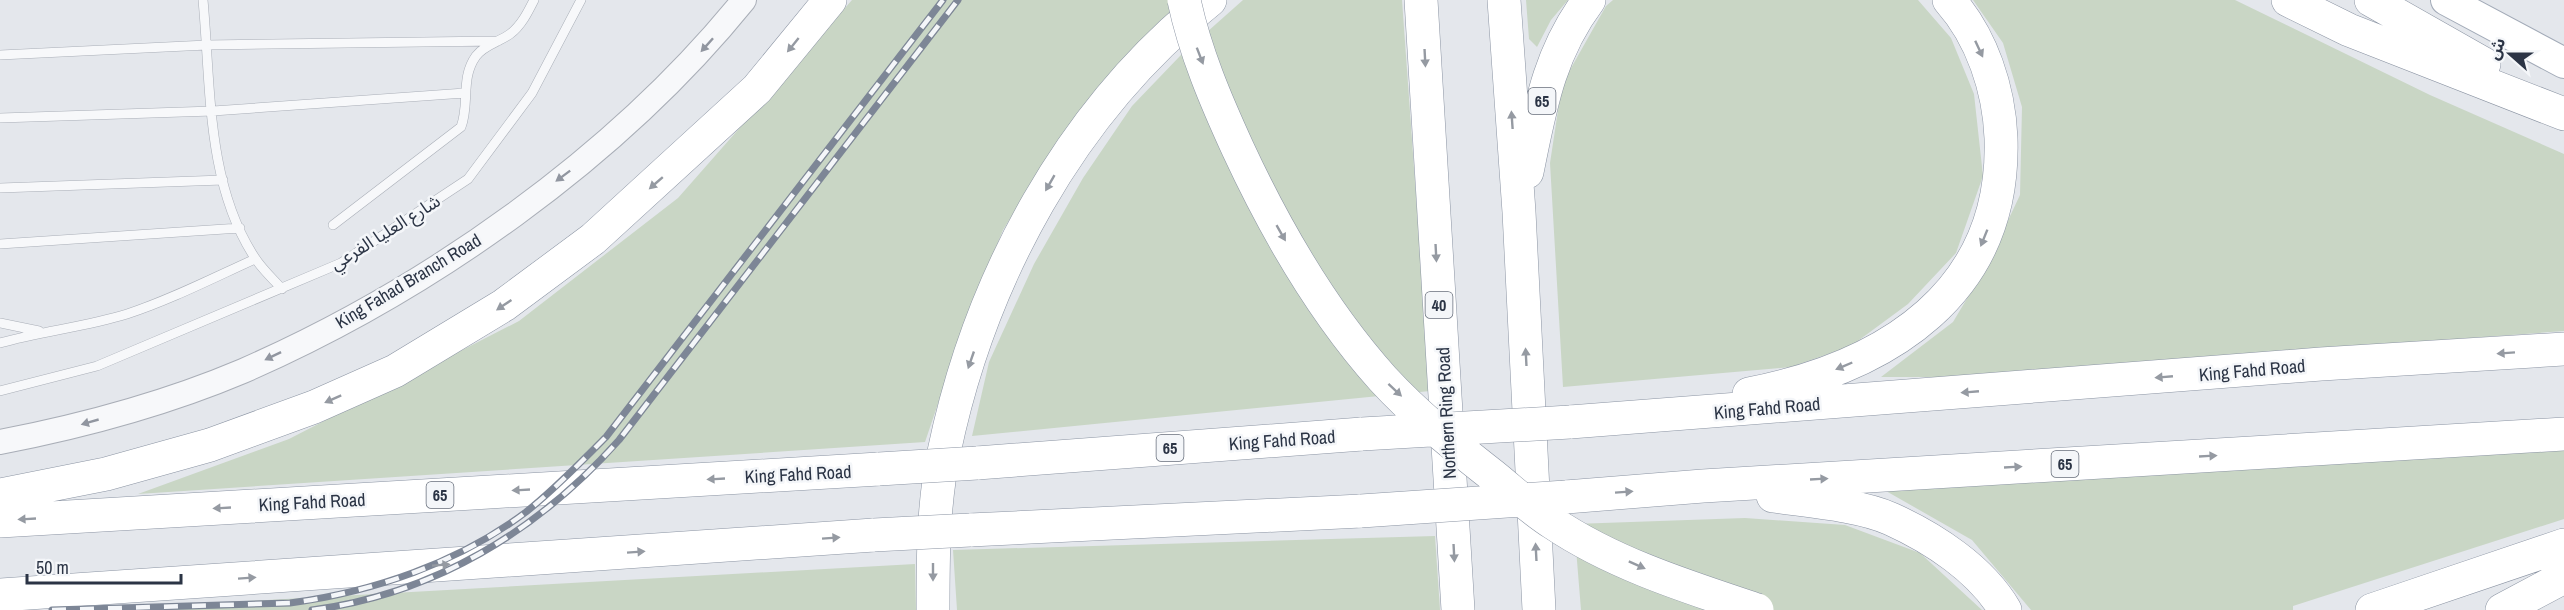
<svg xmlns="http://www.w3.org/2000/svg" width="2564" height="610" font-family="'Archivo Narrow','Noto Sans Arabic',sans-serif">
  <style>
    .green { fill: #c9d6c5 }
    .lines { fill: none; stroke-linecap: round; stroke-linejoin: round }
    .service-casing { stroke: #a9aeb7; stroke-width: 10 }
    .tertiary-casing { stroke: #a9aeb7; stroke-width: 26 }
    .primary-casing { stroke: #a3abb8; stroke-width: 32 }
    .motorway-casing { stroke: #8b94a3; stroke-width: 34 }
    .service { stroke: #f7f8fa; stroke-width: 9 }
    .tertiary { stroke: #f7f8fa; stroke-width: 24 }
    .primary { stroke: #fff; stroke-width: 30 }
    .motorway { stroke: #fff; stroke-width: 33 }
    .rail-casing { stroke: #7d8696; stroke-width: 7 }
    .rail { stroke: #f4f6f9; stroke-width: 4.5; stroke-dasharray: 14; stroke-linecap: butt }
    .motorway-bridge-casing { stroke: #8b94a3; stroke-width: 34; stroke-linecap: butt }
    .motorway-bridge { stroke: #fff; stroke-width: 33 }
    .oneway { fill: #9196a0 }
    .oneway2 { fill: #959aa2 }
    .labels { text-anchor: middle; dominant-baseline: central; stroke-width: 5; stroke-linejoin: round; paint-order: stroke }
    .shield { fill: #f4f6f9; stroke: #676e7b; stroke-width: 1.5 }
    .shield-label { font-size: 16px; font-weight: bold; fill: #2b3445 }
    .street-label { font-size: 18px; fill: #2b3445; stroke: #f4f6f9 }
  </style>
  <rect width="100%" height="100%" fill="#e4e7ec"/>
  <path class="green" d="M852 0H1189L1067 127 1003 230 964 327 925 442 138 494 289 439 519 321 678 198Z
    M1243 0H1402L1430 391 972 436 989 362 1034 264 1083 178 1132 106 1180 56Z
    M1526 0H1568L1551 20 1537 47 1529 39Z
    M1613 0H1918L1951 38 1974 94 1983 176 1956 253 1908 304 1851 346 1791 367 1563 387 1550 163 1562 84 1606 6Z
    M1973 0H2235L2430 95 2564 154V331L1943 377H1881L1953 322 1987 265 2020 195 2022 107 2003 43Z
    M2564 445V519L2293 606V610H2031L1972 540 1886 491Z
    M1745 518 1845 525 1920 553 1982 610H1581L1574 524Z
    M1435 536 1440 610H957L953 550Z
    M915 564 916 610H85Z"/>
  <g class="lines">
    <g class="service-casing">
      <path id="service" d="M203 0C211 85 206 184 255 258 262 269 273 279 282 289
        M0 55 207 45 498 41
        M0 118 213 111 465 93
        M0 188 223 180
        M333 225 461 127C470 104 460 78 476 56 484 45 499 42 510 34 521 26 528 12 534 0
        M0 244 240 228
        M0 323 39 331
        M0 343C42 331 85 327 127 314 170 300 213 278 255 259
        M0 391 97 366 341 263 468 179 532 93 581 0"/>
    </g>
    <g class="tertiary-casing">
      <path id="tertiary" d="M0 442C83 426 165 404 243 371 428 290 617 157 744 0"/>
    </g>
    <g class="primary-casing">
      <path id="primary" d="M2446 0 2564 63"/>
    </g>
    <g class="motorway-casing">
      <path id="motorway" d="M1421 0 1458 610
        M1504 0 1519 212 1539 610
        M2288 0 2349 30 2564 114
        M2371 0 2484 64
        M1527 172C1540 108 1549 53 1589 0
        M1749 394C1887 367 2006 293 2001 138 1999 89 1982 37 1949 0
        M1570 422 2321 364 2564 349
        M977 463 1362 434
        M0 495 106 474 210 445 314 407 395 371 504 305 593 239 757 89 830 0
        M1773 496C1808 501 1860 505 1891 519 1933 538 1981 569 2005 610
        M1566 497 1703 486 2564 434
        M0 521 879 469
        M970 530 1361 511
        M0 595 874 535
        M933 610C933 557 933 504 944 452 980 279 1070 111 1210 0
        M2372 610 2564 545
        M2502 610 2564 577"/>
    </g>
    <use href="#service" class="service"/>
    <use href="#tertiary" class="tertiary"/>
    <use href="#primary" class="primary"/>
    <use href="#motorway" class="motorway"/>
    <g class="rail-casing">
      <path id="rail" d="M52 610 290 603C373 592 458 563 526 512 555 489 580 463 606 437L943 0
        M312 610C434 594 538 531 619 440L958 0"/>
    </g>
    <use href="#rail" class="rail"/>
    <g class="motorway-bridge-casing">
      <path id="motorway-bridge" d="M1184 0C1195 52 1216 101 1238 149 1276 231 1322 311 1383 379 1415 414 1455 446 1492 475 1512 491 1531 509 1553 523 1614 564 1688 587 1757 610
        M1362 434 1570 422
        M879 469 977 463
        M1361 511 1566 497
        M874 535 970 530"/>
    </g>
    <use href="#motorway-bridge" class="motorway-bridge"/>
  </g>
  <defs><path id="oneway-solid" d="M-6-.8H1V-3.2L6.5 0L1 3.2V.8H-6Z" transform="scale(1.5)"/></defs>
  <g class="oneway">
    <use href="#oneway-solid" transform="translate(707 45) rotate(132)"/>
    <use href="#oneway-solid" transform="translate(563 176) rotate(143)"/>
    <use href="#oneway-solid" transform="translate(273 356) rotate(154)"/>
    <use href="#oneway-solid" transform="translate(90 422) rotate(164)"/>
  </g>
  <g class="oneway2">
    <use href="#oneway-solid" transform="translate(793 45) rotate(129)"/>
    <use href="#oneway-solid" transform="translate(1979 49) rotate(65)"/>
    <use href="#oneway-solid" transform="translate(1200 56) rotate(69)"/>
    <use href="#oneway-solid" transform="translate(1425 58) rotate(87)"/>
    <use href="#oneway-solid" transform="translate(1512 120) rotate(-94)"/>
    <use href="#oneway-solid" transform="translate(656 183) rotate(139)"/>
    <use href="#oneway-solid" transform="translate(1050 183) rotate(120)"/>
    <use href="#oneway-solid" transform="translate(1281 233) rotate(60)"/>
    <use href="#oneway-solid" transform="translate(1984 238) rotate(112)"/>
    <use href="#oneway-solid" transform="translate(1436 253) rotate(87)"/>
    <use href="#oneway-solid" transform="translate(504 305) rotate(146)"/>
    <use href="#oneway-solid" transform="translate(2506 353) rotate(176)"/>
    <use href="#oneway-solid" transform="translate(1526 357) rotate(-93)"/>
    <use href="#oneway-solid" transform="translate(971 360) rotate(109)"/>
    <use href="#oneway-solid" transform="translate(1844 366) rotate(157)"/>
    <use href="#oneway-solid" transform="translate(2164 377) rotate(175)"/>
    <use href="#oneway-solid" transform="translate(1395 390) rotate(43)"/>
    <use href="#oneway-solid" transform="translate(1970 392) rotate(175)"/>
    <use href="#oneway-solid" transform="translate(333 399) rotate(156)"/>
    <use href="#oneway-solid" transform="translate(2208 456) rotate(-3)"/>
    <use href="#oneway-solid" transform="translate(2013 467) rotate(-3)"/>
    <use href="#oneway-solid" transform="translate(716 479) rotate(177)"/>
    <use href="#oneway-solid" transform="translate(1819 479) rotate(-3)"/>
    <use href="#oneway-solid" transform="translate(521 490) rotate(177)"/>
    <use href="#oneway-solid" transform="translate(1624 492) rotate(-4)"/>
    <use href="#oneway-solid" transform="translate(222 508) rotate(177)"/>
    <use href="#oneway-solid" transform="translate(27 519) rotate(177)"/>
    <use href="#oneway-solid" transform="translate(831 538) rotate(-4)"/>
    <use href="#oneway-solid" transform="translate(636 552) rotate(-4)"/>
    <use href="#oneway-solid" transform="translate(1536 552) rotate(-93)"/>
    <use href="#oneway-solid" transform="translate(1454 553) rotate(87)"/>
    <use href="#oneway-solid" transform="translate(441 565) rotate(-4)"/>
    <use href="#oneway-solid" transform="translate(1637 565) rotate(24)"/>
    <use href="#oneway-solid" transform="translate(933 572) rotate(90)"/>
    <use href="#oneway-solid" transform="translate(247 578) rotate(-4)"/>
  </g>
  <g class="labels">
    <g class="shield">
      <rect x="1528.5" y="88" width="27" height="26" rx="4.5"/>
      <rect x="1425.5" y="292" width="27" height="26" rx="4.5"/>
      <rect x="1156.5" y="435" width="27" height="26" rx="4.5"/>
      <rect x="2051.5" y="451" width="27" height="26" rx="4.5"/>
      <rect x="426.5" y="482" width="27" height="26" rx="4.5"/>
    </g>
    <g class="shield-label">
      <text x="1542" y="101">65</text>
      <text x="1439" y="305">40</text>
      <text x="1170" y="448">65</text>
      <text x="2065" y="464">65</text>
      <text x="440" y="495">65</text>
    </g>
    <g class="street-label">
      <text transform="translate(385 232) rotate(-32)">شارع العليا الفرعي</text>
      <text transform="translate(408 281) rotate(-31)">King Fahad Branch Road</text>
      <text transform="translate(2252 370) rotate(-5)">King Fahd Road</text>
      <text transform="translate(1767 408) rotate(-5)">King Fahd Road</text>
      <text transform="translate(1446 413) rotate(-93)">Northern Ring Road</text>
      <text transform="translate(1282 440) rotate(-4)">King Fahd Road</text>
      <text transform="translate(798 474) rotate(-3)">King Fahd Road</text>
      <text transform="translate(312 502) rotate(-3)">King Fahd Road</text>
    </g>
  </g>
  <g transform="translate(2510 54) rotate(291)" stroke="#f4f6f9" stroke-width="4.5" paint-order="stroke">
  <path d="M0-4.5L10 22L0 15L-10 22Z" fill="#2b3445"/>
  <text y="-9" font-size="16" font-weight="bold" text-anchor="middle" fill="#2b3445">ش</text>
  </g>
  <path d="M27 574v9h154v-9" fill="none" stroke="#2b3445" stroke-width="3"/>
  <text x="36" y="574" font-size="18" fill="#2b3445" stroke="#f4f6f9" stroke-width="4.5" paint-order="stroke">50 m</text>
</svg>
